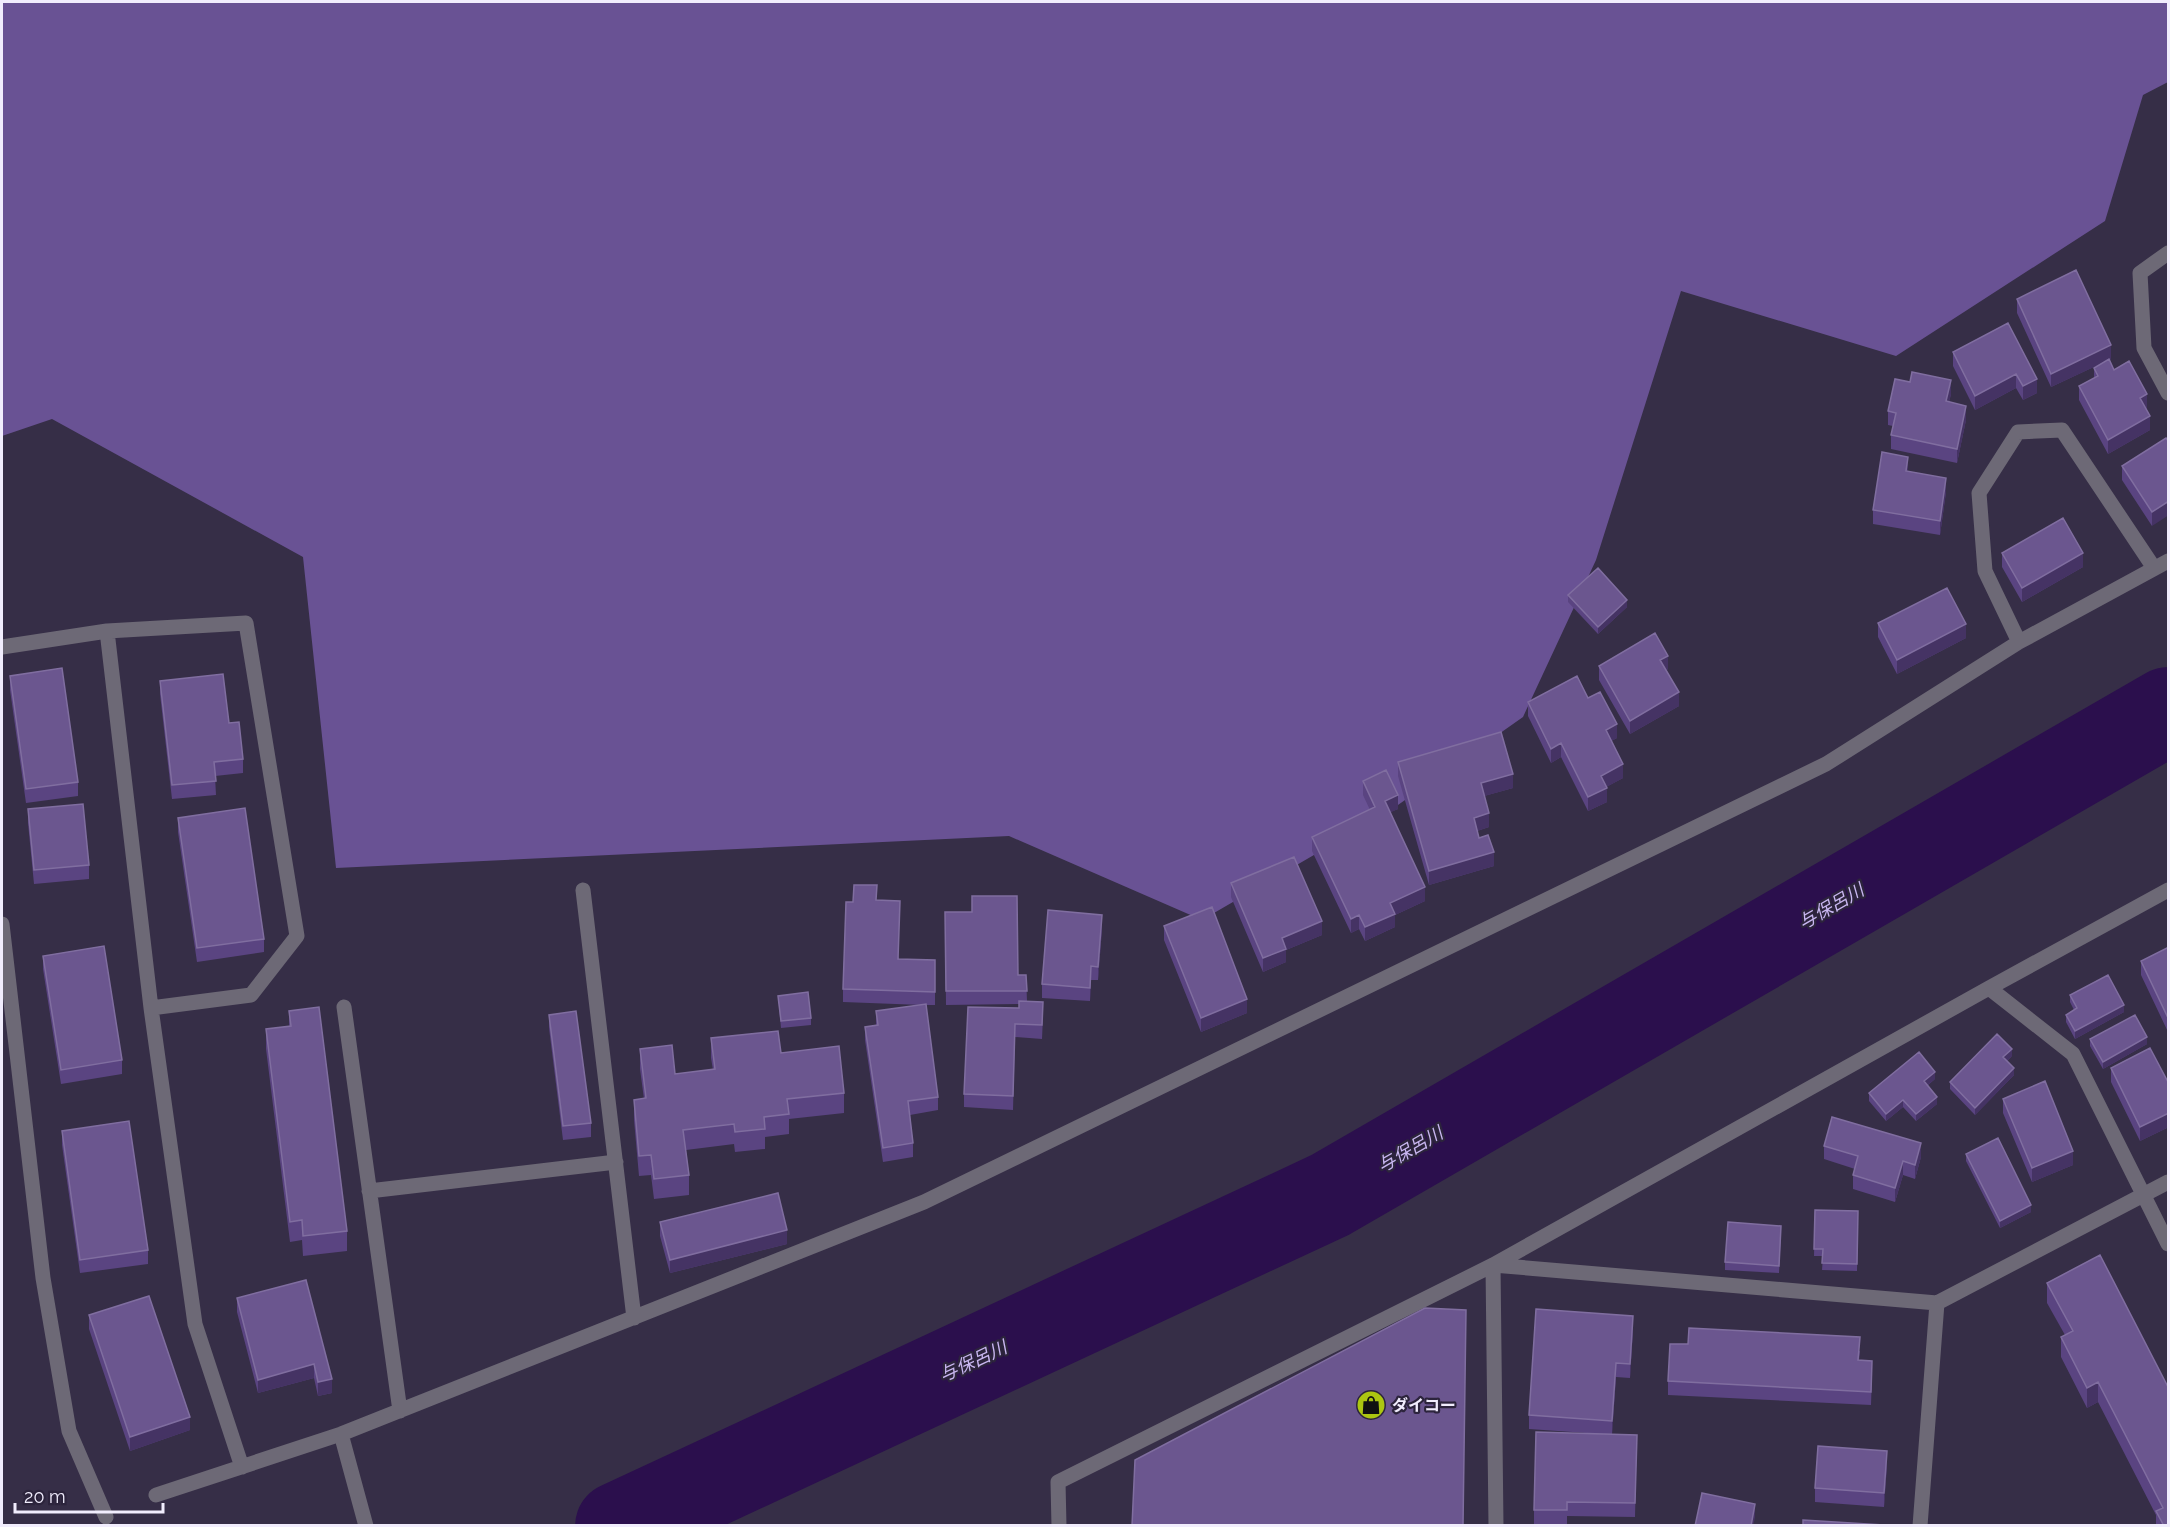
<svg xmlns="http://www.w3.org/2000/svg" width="2170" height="1527" font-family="Raleway,'Noto Sans JP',sans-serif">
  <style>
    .forest { fill: #695294 }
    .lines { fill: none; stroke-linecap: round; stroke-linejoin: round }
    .river { stroke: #2b0f4d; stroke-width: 88 }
    .street { stroke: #6d6976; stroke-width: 15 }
    .wall { fill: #5a4481 }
    .shaded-wall { fill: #453364 }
    .building { fill: #6b568f; stroke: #806ea0; stroke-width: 1.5 }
    .labels { text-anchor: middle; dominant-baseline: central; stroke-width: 4.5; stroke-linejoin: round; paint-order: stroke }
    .poi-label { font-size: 16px; font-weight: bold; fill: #f1edfd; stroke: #2c243c; text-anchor: start }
    .water-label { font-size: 18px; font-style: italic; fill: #c9b7f1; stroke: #2c243c }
  </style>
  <rect width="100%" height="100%" fill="#362e47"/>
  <path class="forest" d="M2 2H2168V82L2143 95 2105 221 1896 356 1681 291 1596 560 1523 717 1388 812 1202 920 1009 836 336 868 303 557 52 419 2 436Z"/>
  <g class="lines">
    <path class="river" d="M619 1526 1330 1195 2168 711"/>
    <path class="street" d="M2168 253 2140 273 2144 348 2168 393
      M107 631 151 1008 195 1324 242 1467
      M2019 642 1985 571 1979 493 2018 432 2062 430 2154 568
      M2 647 107 631 246 623 297 936 251 995 151 1008
      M583 890 634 1318
      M2 924 43 1278 69 1431 106 1517
      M1989 988 2073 1054 2168 1244
      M344 1007 400 1411
      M369 1191 616 1162
      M341 1434 366 1526
      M156 1495 341 1434 924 1202 1826 764 2019 642 2168 561
      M1059 1526 1058 1482 1493 1265 1989 988 2168 890
      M1496 1526 1493 1265 1937 1303 2168 1182
      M1920 1526 1937 1303"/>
  </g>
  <path class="wall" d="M2017 299 2111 359 2109 360 2114 370 2147 408 2146 409 2150 430 2108 454 2079 400V386L2094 378V368L2100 364 2051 387 2017 313Z
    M2008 323 2037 393 2023 400 2016 388 1975 410 1953 366V352Z
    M1951 394 1949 402 1966 420 1957 463 1891 449V435L1893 426 1888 425V411Z
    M2169 442 2152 526 2122 480V466Z
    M1908 471 1946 492 1940 535 1873 524V510Z
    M2002 553 2083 567 2022 602 2002 567Z
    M1568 595 1627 607 1598 634 1568 602Z
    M1878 623 1966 638 1897 674 1878 637Z
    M1599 666 1668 669 1666 670 1679 706 1630 734 1599 680Z
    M10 676 78 782V796L26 803 10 690Z
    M160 681 229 723 243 759V773L215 776 216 795 172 799 160 694Z
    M1588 698 1617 738 1611 741 1623 778 1606 787 1607 802 1588 811 1561 757 1551 763 1528 716V702Z
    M1398 762 1513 788 1484 796 1489 827 1477 831 1479 838 1494 866 1429 885 1398 776Z
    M1363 781 1398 809 1390 812 1425 901 1395 915V927L1365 941 1359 929 1351 933 1312 851V837L1370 810 1363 795Z
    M28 809 89 865V879L34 884 28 823Z
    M178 818 264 939V952L197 962 178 832Z
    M1231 883 1322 935 1286 950V962L1263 972 1231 897Z
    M877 900 899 959 935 960V1005H926L938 1097V1110L910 1115 913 1143V1157L883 1162 865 1040V1027L876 1025V1011L922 1005 843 1002V989Z
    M945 912 1018 975H1026L1027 1001 1043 1016 1042 1039 1015 1037 1013 1110 964 1107V1094L1019 1008V1004L946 1005Z
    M1164 926 1247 1013 1201 1032 1164 940Z
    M1102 929 1098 980H1091L1090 1001 1042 998V984Z
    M2169 947V1034L2141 975V961Z
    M43 956 122 1060V1074L61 1084 43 969Z
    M2070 995 2124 1012 2075 1039 2066 1022V1015L2074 1010 2070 1002Z
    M778 996 811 1018V1025L781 1028Z
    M289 1011 347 1231V1251L303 1256 302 1240 290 1242 266 1049V1029L289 1026Z
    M549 1015 591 1123V1137L563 1140 549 1028Z
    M711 1038 781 1053 844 1093V1113L789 1119V1134L765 1137V1149L735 1152 734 1144 686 1150 689 1175V1195L654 1199 651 1175 639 1176 634 1120V1100L644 1099 640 1069V1049L675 1074 713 1070 711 1058Z
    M2090 1039 2147 1044 2103 1069 2090 1046Z
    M2012 1056 2007 1061 2014 1075 1975 1115 1950 1089V1082Z
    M2111 1068 2169 1084V1127L2140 1141 2111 1082Z
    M1935 1079 1928 1085 1937 1104 1916 1121 1903 1107 1886 1121 1869 1101V1093Z
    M2003 1099 2073 1165 2032 1182 2003 1113Z
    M62 1131 148 1250V1264L80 1273 62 1145Z
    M1824 1146 1921 1157 1915 1179 1903 1175 1895 1202 1853 1189V1175L1855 1169 1824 1159Z
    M1966 1154 2031 1212 2000 1228 1966 1161Z
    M1815 1210 1858 1211 1857 1271 1822 1270 1823 1256H1814Z
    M660 1222 787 1244 670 1273 660 1236Z
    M1781 1233 1779 1273 1725 1270V1262Z
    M2100 1255 2169 1526H2156V1515L2098 1402 2087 1408 2061 1357V1337L2065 1335 2047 1303V1283Z
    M306 1280 332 1393 318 1396 314 1378 258 1393 237 1312V1298Z
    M89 1315 190 1430 130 1451 89 1329Z
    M1633 1330 1630 1378 1616 1377 1612 1434 1637 1435 1635 1517 1567 1516V1524H1534V1510L1601 1434 1529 1429V1415Z
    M1860 1351 1859 1360 1872 1375 1871 1405 1668 1395V1381Z
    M1887 1465 1884 1507 1815 1502V1488Z"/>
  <path class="shaded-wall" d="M2111 345V359L2051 387V374Z
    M2016 374V388L1975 410V396Z
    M2037 379V393L2023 400V386Z
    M1951 380V394L1946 415V401Z
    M2147 394V408L2140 412V398Z
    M1966 406V420L1957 463V449Z
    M2150 416V430L2108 454V440Z
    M1908 457V471L1906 485V471Z
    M1946 478V492L1940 535V521Z
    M2169 501V515L2152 526V512Z
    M2083 553V567L2022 602V588Z
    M1627 600V607L1598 634V627Z
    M1966 624V638L1897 674V660Z
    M1668 656V669L1660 674V660Z
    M1679 692V706L1630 734V721Z
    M1617 724V738L1606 744V730Z
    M1561 743V757L1551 763V749Z
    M1623 764V778L1601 790V776Z
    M1513 774V788L1481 797V783Z
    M1607 788V802L1588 811V797Z
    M1398 795V809L1385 815V801Z
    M1489 813V827L1474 832V818Z
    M1494 852V866L1429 885V871Z
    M1425 887V901L1395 915V927L1365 941V927L1390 903Z
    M1102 915V929L1098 980V967Z
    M1359 915V929L1351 933V919Z
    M1322 921V935L1286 950V962L1263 972V958L1282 938Z
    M1091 966V980L1090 1001V988Z
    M1247 999V1013L1201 1032V1018Z
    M2124 1005V1012L2075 1039V1031Z
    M2147 1037V1044L2103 1069V1062Z
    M2012 1049V1056L2003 1065V1057Z
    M2014 1068V1075L1975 1115V1108Z
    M1935 1072V1079L1924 1088V1081Z
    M1937 1097V1104L1916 1121V1114Z
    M1903 1100V1107L1886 1121V1114Z
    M2169 1113V1127L2140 1141V1127Z
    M1921 1143V1157L1915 1179V1165Z
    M2073 1151V1165L2032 1182V1168Z
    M1903 1161V1175L1895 1202V1188Z
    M2031 1205V1212L2000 1228V1221Z
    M787 1230V1244L670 1273V1260Z
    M1633 1316V1330L1630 1378V1364Z
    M1616 1363V1377L1612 1435V1421Z
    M314 1364V1378L258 1393V1380Z
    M332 1379V1393L318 1396V1382Z
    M2098 1382V1402L2087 1408V1388Z
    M190 1417V1430L130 1451V1437Z
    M1887 1451V1465L1884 1507V1493Z
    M1755 1504V1518L1753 1526H1751Z"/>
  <path class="building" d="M2076 270 2111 345 2051 374 2017 299Z
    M2008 323 2037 379 2023 386 2016 374 1975 396 1953 352Z
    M2109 359 2114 370 2129 361 2147 394 2140 398 2150 416 2108 440 2079 386 2098 376 2094 368Z
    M1912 372 1951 380 1946 401 1966 406 1957 449 1891 435 1896 413 1888 411 1895 379 1910 382Z
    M2166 438 2169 442V501L2152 512 2122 466Z
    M1882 452 1908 457 1906 471 1946 478 1940 521 1873 510Z
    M2063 518 2083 553 2022 588 2002 553Z
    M1598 568 1627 600 1598 627 1568 595Z
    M1947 588 1966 624 1897 660 1878 623Z
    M1655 633 1668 656 1660 660 1679 692 1630 721 1599 666Z
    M62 668 78 782 26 789 10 676Z
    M223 674 229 723 239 722 243 759 214 762 216 781 172 785 160 681Z
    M1577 676 1588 698 1600 692 1617 724 1606 730 1623 764 1601 776 1607 788 1588 797 1561 743 1551 749 1528 702Z
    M1501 732 1513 774 1481 783 1489 813 1474 818 1479 838 1488 835 1494 852 1429 871 1398 762Z
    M1386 770 1398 795 1385 801 1425 887 1390 903 1395 914 1365 927 1359 915 1351 919 1312 837 1375 807 1363 781Z
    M83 804 89 865 34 870 28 809Z
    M245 808 264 939 197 948 178 818Z
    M1294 857 1322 921 1282 938 1286 949 1263 958 1231 883Z
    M854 885H877L876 900 900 901 898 959 935 960V992L843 989 846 902H853Z
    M972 896H1017L1018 975H1026L1027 991H946L945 912H972Z
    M1212 907 1247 999 1201 1018 1164 926Z
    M1048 910 1102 915 1098 967 1091 966 1090 988 1042 984Z
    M104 946 122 1060 61 1070 43 956Z
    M2169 947V1020L2141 961Z
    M2108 975 2124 1005 2075 1031 2066 1015 2077 1008 2070 995Z
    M808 992 811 1018 781 1021 778 996Z
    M1019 1001 1043 1002 1042 1025 1015 1024 1013 1096 964 1094 968 1007 1019 1008Z
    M926 1004 938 1097 908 1101 913 1143 883 1148 865 1027 878 1025 876 1011Z
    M319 1007 347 1231 303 1236 302 1220 290 1222 266 1029 291 1026 289 1011Z
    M576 1011 591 1123 563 1126 549 1015Z
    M2135 1015 2147 1037 2103 1062 2090 1039Z
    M778 1031 781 1053 839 1046 844 1093 787 1099 789 1114 764 1117 765 1129 735 1132 734 1124 683 1130 689 1175 654 1179 651 1155 639 1156 634 1100 646 1098 640 1049 672 1045 675 1074 715 1069 711 1038Z
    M1997 1034 2012 1049 2003 1057 2014 1068 1975 1108 1950 1082Z
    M2150 1048 2169 1084V1113L2140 1127 2111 1068Z
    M1919 1052 1935 1072 1924 1081 1937 1097 1916 1114 1903 1100 1886 1114 1869 1093Z
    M2045 1081 2073 1151 2032 1168 2003 1099Z
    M1832 1117 1921 1143 1915 1165 1903 1161 1895 1188 1853 1175 1858 1156 1824 1146Z
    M129 1121 148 1250 80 1260 62 1131Z
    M1998 1138 2031 1205 2000 1221 1966 1154Z
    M778 1193 787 1230 670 1260 660 1222Z
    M1815 1210 1858 1211 1857 1264 1822 1263 1823 1249H1814Z
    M1728 1222 1781 1226 1779 1266 1725 1262Z
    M2100 1255 2169 1389V1526H2164L2156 1511 2163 1508 2098 1382 2087 1388 2061 1337 2073 1331 2047 1283Z
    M306 1280 332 1379 318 1382 314 1364 258 1380 237 1298Z
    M149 1296 190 1417 130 1437 89 1315Z
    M1425 1308 1466 1310 1463 1526H1132L1135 1460Z
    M1536 1309 1633 1316 1630 1364 1616 1363 1612 1421 1529 1415Z
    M1689 1328 1860 1337 1858 1360 1872 1361 1871 1392 1668 1381 1670 1344H1688Z
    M1536 1432 1637 1435 1635 1503 1567 1502V1510H1534Z
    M1818 1446 1887 1451 1884 1493 1815 1488Z
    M1702 1493 1755 1504 1751 1526H1695Z
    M1803 1520 1884 1525 1803 1526Z"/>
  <defs>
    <g id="shop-disc" transform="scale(1.5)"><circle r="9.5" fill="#acc611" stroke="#2c243c"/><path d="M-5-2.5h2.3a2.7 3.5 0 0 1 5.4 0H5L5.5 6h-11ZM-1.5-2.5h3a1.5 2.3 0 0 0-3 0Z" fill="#111"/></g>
  </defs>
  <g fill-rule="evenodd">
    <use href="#shop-disc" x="1371" y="1405"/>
  </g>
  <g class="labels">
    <g class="poi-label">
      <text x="1392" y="1405">ダイコー</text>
    </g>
    <g class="water-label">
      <text transform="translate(1831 906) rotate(-30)">与保呂川</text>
      <text transform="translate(1410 1149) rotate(-30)">与保呂川</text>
      <text transform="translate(973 1361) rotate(-25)">与保呂川</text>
    </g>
  </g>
  <rect width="2170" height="1527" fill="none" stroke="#f1edfd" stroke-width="6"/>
  <path d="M15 1503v9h148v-9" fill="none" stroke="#f1edfd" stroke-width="3"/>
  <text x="24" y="1503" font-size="18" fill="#f1edfd" stroke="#2c243c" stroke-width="4.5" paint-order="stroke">20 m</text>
</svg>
